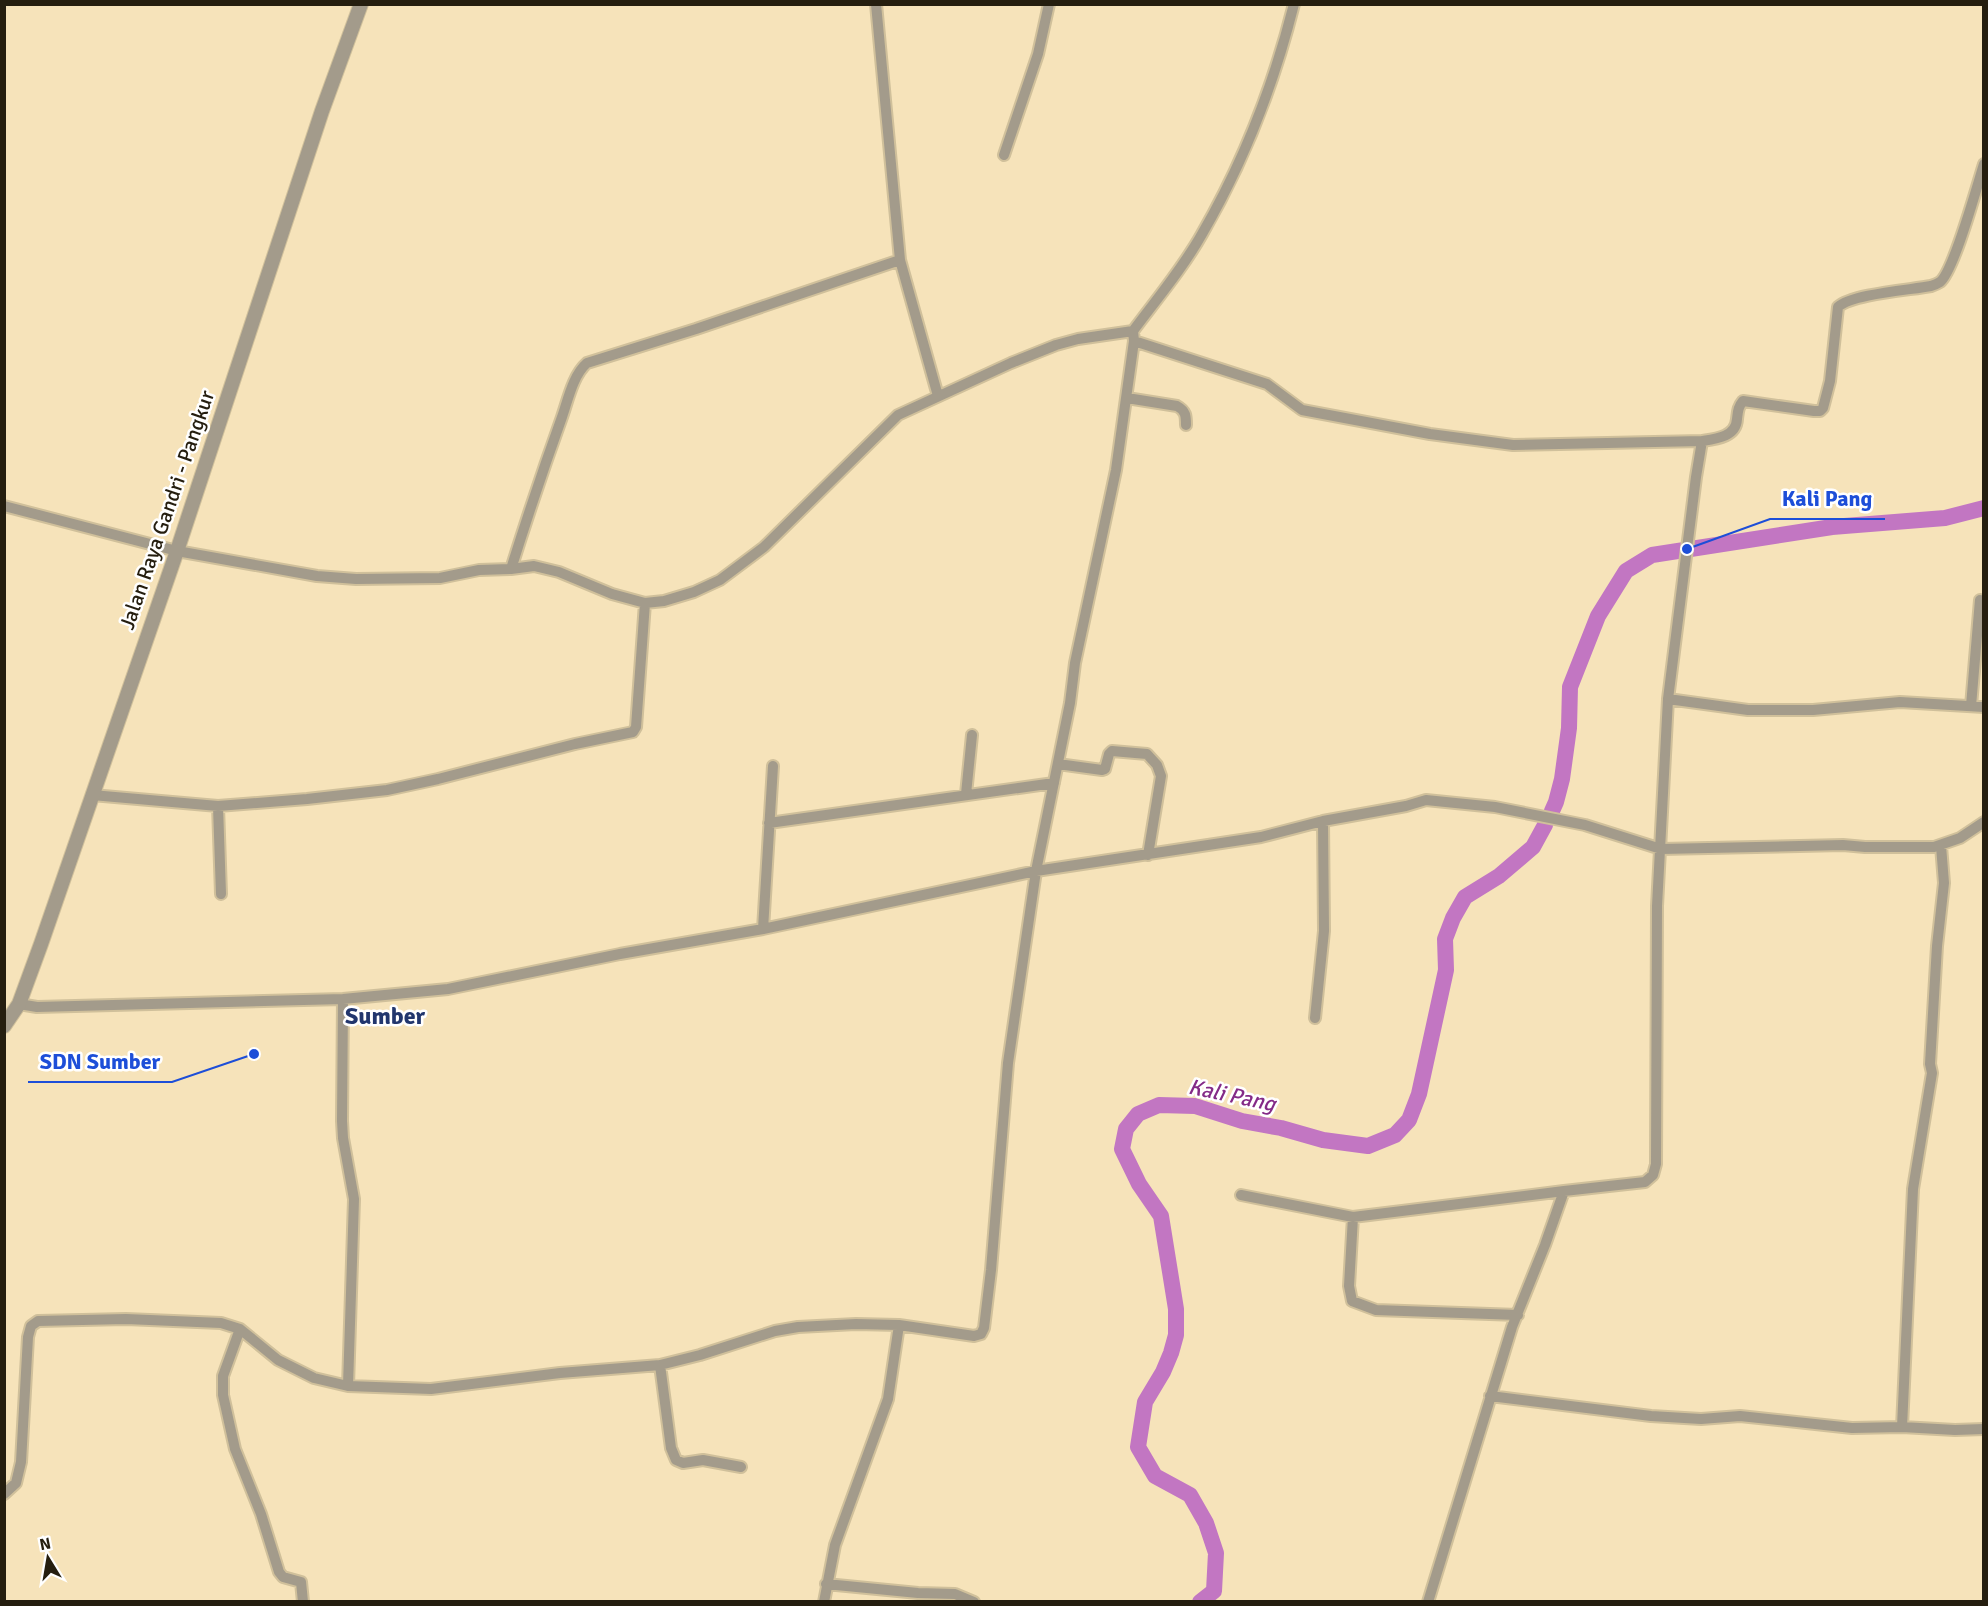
<svg xmlns="http://www.w3.org/2000/svg" width="1988" height="1606" font-family="Signika,sans-serif">
  <style>
    .lines { fill: none; stroke-linecap: round; stroke-linejoin: round }
    .river { stroke: #c276c2; stroke-width: 16 }
    .minor-casing { stroke: #d0c09b; stroke-width: 14 }
    .tertiary-casing { stroke: #d0c09b; stroke-width: 16 }
    .minor { stroke: #a39b8b; stroke-width: 10 }
    .tertiary { stroke: #a39b8b; stroke-width: 14 }
    .labels { text-anchor: middle; dominant-baseline: central; stroke-width: 5; stroke-linejoin: round; paint-order: stroke }
    .street-label { font-size: 21px; fill: #251e0f; stroke: #fff }
    .water-label { font-size: 22px; font-style: italic; fill: #842a87; stroke: #fff }
    .quarter-label { font-size: 24px; font-weight: bold; fill: #22366d; stroke: #fff }
    .leader { fill: none; stroke: #1d4ed8; stroke-width: 2 }
    .callout-dot { fill: #1d4ed8; stroke: #fff; stroke-width: 2 }
    .callout-label { font-size: 22px; text-anchor: middle; font-weight: bold; fill: #1d4ed8; stroke: #fff; stroke-width: 5; stroke-linejoin: round; paint-order: stroke }
  </style>
  <rect width="100%" height="100%" fill="#f6e3ba"/>
  <g class="lines">
    <path class="river" d="M1552 811 1556 802 1562 779 1569 728 1570 687 1598 616 1626 571 1652 555 1832 527 1945 518 1984 508
      M1200 1602 1214 1591 1216 1553 1206 1523 1190 1495 1155 1476 1138 1447 1145 1402 1163 1372 1171 1353 1176 1335V1309L1161 1216 1139 1184 1122 1149 1126 1129 1138 1114 1159 1105 1195 1106 1242 1121 1281 1128 1323 1140 1368 1146 1395 1135 1409 1120 1419 1094 1446 970 1445 939 1453 918 1465 897 1499 876 1533 847 1545 825"/>
    <g class="minor-casing">
      <path id="minor" d="M876 4 900 260 938 396
        M1004 155 1038 54 1049 4
        M1134 341 1267 384 1302 410 1430 434 1513 445 1702 441C1716 439 1736 437 1737 419 1738 411 1738 407 1743 401L1814 411H1820L1823 408 1830 381 1838 307C1852 294 1910 290 1931 286 1934 285 1937 284 1940 282 1954 271 1977 186 1984 164
        M1127 398 1177 406C1186 411 1186 416 1186 425
        M4 506 177 551 317 576 356 579 440 578 479 570 511 569 534 566 559 572 612 594 645 603 664 601 694 592 720 580 764 547 898 415 1011 363 1056 345 1078 339 1133 331
        M511 569C527 518 544 467 562 417 568 400 573 375 587 363L696 329 900 260
        M1668 699 1696 477 1702 441
        M1971 706 1980 600
        M1058 764 1102 770 1105 769 1109 754 1112 751 1147 754 1157 765 1161 776 1148 855
        M966 794 972 735
        M92 795 218 806 307 799 387 790 438 779 575 744 633 732 636 727 645 603
        M218 806 221 894
        M769 823 1054 783
        M763 929 773 766
        M343 999 342 1121 343 1138 354 1199 348 1386
        M19 1004 37 1007 343 999 448 989 620 954 763 929 1036 871 1261 837 1323 821 1406 806 1426 800 1495 807 1585 825 1661 849 1843 845 1865 847H1934L1960 838 1984 822
        M1315 1018 1324 931 1323 821
        M1241 1195 1353 1217 1564 1191
        M1353 1217 1349 1286 1352 1301 1376 1310 1518 1315
        M240 1329 223 1376V1395L235 1449 261 1514 279 1572 283 1577 301 1582 303 1602
        M660 1365 671 1448 676 1460 683 1463 703 1460 741 1467
        M1490 1396 1651 1416 1701 1419 1740 1416 1852 1428 1902 1427 1955 1430 1984 1429
        M1902 1427 1913 1189 1932 1073 1930 1064 1937 946 1944 883 1941 846
        M4 1494 16 1483 21 1462 28 1337 31 1326 38 1321 126 1319 221 1323 240 1329 278 1360 314 1378 348 1386 431 1389 560 1373 660 1365 700 1355 775 1331 798 1327 856 1324 899 1325
        M826 1584 918 1593 955 1594 974 1602
        M824 1602 835 1545 888 1399 899 1325 974 1336 981 1334 984 1328 991 1270 1008 1063 1036 871 1070 703 1075 663 1116 470 1134 341 1133 331C1156 300 1183 268 1202 234 1243 163 1274 84 1294 4
        M1428 1602 1512 1327 1545 1245 1564 1191 1645 1182 1653 1175 1656 1164 1657 906 1668 699 1748 710H1813L1900 702 1984 707"/>
    </g>
    <g class="tertiary-casing">
      <path id="tertiary" d="M4 1026 19 1004 41 944 177 551 322 111 361 4"/>
    </g>
    <use href="#minor" class="minor"/>
    <use href="#tertiary" class="tertiary"/>
  </g>
  <g class="labels">
    <g class="street-label">
      <text transform="translate(167 510) rotate(-71)">Jalan Raya Gandri - Pangkur</text>
    </g>
    <g class="water-label">
      <text transform="translate(1232 1095) rotate(12)">Kali Pang</text>
    </g>
    <g class="quarter-label">
      <text x="385" y="1016">Sumber</text>
    </g>
  </g>
  <path class="leader" d="M1687 549L1770 519H1885M254 1054L172 1082H28"/>
  <g class="callout-dot">
    <circle cx="1687" cy="549" r="6"/>
    <circle cx="254" cy="1054" r="6"/>
  </g>
  <g class="callout-label">
    <text x="1827" y="506">Kali Pang</text>
    <text x="100" y="1069">SDN Sumber</text>
  </g>
  <rect width="1988" height="1606" fill="none" stroke="#251e0f" stroke-width="12"/>
  <g transform="translate(48 1558) rotate(349)" stroke="#ffffff" stroke-width="4.5" paint-order="stroke">
  <path d="M0-4.5L10 22L0 15L-10 22Z" fill="#251e0f"/>
  <text y="-9" font-size="16" font-weight="bold" text-anchor="middle" fill="#251e0f">N</text>
  </g>
</svg>
